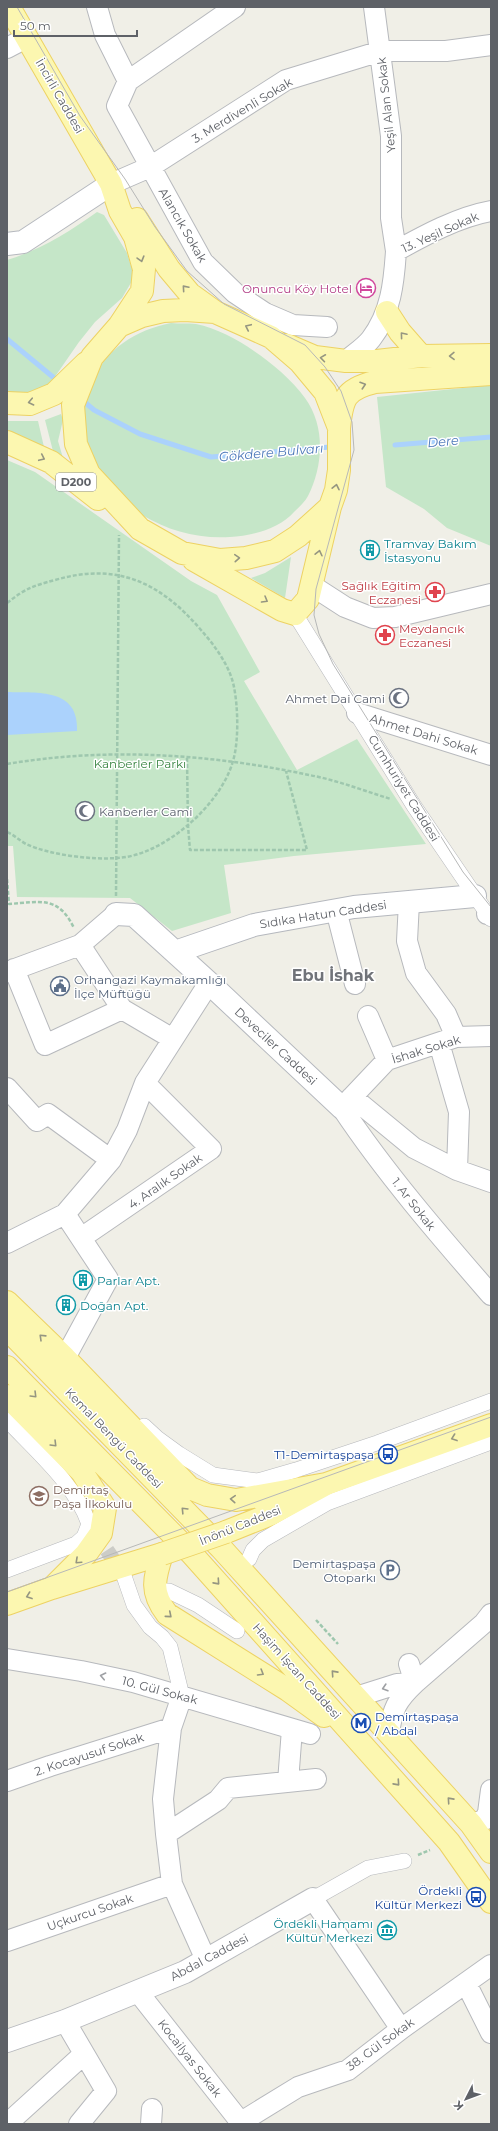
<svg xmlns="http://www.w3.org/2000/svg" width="498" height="2131" font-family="Montserrat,sans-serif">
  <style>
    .green { fill: #c5e6c8 }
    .water { fill: #abd2fc }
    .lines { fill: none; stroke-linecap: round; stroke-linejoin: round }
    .stream { stroke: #abd2fc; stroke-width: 5 }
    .pedestrian-tunnel { stroke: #ccccc7; stroke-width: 15; stroke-dasharray: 15 8; stroke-linecap: butt }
    .pedestrian-casing { stroke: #b7b9bd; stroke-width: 16 }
    .minor-casing { stroke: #b7b9bd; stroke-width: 22 }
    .tertiary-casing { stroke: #b7b9bd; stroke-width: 24 }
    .secondary-casing { stroke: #b5b8be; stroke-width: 24 }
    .primary-casing { stroke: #edd263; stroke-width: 24 }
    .path { stroke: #9ec7ae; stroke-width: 2.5; stroke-dasharray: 4 2; stroke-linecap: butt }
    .pedestrian { stroke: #fff; stroke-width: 15 }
    .minor { stroke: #fff; stroke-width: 20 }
    .tertiary { stroke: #fff; stroke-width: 22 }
    .secondary { stroke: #fff; stroke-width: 22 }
    .primary { stroke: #fcf7b0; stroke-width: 22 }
    .tram { stroke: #b7b8b8; stroke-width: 1 }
    .primary-bridge-casing { stroke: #edd263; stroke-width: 24; stroke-linecap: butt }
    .primary-bridge { stroke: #fcf7b0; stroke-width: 22 }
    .oneway { stroke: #959681 }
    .oneway2 { stroke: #9ea0a4 }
    .labels { text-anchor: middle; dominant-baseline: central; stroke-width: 3; stroke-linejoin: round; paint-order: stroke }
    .shield { fill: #fff; stroke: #8e9095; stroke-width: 1 }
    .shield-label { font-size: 11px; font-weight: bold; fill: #5e6167 }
    .street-label { font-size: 12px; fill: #5e6167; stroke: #fff }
    .hotel-label { font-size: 12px; fill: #b23c85; stroke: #fff; text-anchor: end }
    .culture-label { font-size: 12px; fill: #0d838f; stroke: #fff; text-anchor: start }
    .health-label { font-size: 12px; fill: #be3a42; stroke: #fff; text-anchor: end }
    .worship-label { font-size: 12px; fill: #5b616d; stroke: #fff; text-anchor: end }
    .park-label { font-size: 12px; fill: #388442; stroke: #fff }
    .service-label { font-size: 12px; fill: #4e5e75; stroke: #fff; text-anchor: start }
    .transit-label { font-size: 12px; fill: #164399; stroke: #fff; text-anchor: end }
    .education-label { font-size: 12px; fill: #785e54; stroke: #fff; text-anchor: start }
    .water-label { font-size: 13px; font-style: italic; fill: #4a76b8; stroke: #fff }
    .district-label { font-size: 16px; font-weight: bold; fill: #707379; stroke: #fff }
  </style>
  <rect width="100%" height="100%" fill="#f0efe7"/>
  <path class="green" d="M97 212 104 215 127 253 132 269V281L122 298 95 322 79 342 45 391 33 396 7 395V260C40 250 69 232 97 212Z
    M171 323C179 324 188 323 196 324 216 328 237 339 254 351 272 363 292 380 305 398 326 427 323 466 308 496 305 502 299 507 294 512 279 529 252 536 230 537 198 539 169 531 142 515 136 511 131 505 126 500 102 477 80 447 83 411 83 403 89 393 91 385 104 349 136 330 171 323Z
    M491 385V546L447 528 424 509 386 487 377 397Z
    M61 414 63 420 58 441 63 458 54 455 45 420Z
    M7 421H38L44 447 7 433Z
    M7 460 35 472 191 581 217 595 260 672 244 681 297 770 357 739 426 844 294 856 224 865 231 913 172 931 130 898 17 897 13 846H7Z
    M291 557 285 598 251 578 265 573Z"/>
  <path class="water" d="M7 692C38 693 79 688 77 731L7 735Z"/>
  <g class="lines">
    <path class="stream" d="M7 339 59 382
      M81 399 94 410 140 434 211 457 330 447
      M395 445 491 437"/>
    <path class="pedestrian-tunnel" d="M94 1531 123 1574"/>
    <g class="pedestrian-casing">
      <path id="pedestrian" d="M295 614 414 806 491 919
        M7 1420C35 1450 76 1485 89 1524L84 1537 76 1544 7 1570
        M144 1426 157 1438 179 1454 213 1475 258 1481 296 1470 377 1443 491 1401
        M249 1559 253 1550 263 1540 327 1503 491 1442
        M124 1576 134 1605 150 1627 162 1637 170 1647 182 1696
        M165 1591H169L198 1605 237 1631
        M313 1899 368 1868 404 1861"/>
    </g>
    <g class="minor-casing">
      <path id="minor" d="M97 7 105 35 128 81
        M235 7 128 81 117 106 203 262 235 293 265 313 293 325 327 327
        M374 7 391 136V218L396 251
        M7 48 26 38
        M111 184 150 167 286 80 381 51H446L491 45
        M346 361C354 354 365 347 371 339 391 313 394 282 396 251 425 235 458 217 491 211
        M311 585 345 607 373 618 395 617 491 594
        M357 713 491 755
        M409 902 407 941 416 973 446 1014 456 1037
        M336 910 355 984
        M487 914H491
        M80 945 122 1009 173 1039
        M14 969 45 1045 122 1009
        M7 972 80 945 116 914
        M368 1016 387 1060
        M439 1043 459 1112 457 1170
        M7 1088 37 1121 48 1114 111 1160
        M352 1097 387 1060 456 1037 491 1036
        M491 1182 457 1170 414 1148 352 1097 342 1108C386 1174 439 1235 491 1295
        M81 1238 211 1149 145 1083
        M7 1243 65 1214 111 1160 127 1130 145 1083 209 983
        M65 1358 108 1279 65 1214
        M7 1659 81 1671 133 1682 310 1734
        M409 1664 415 1683 484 1623 491 1614
        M182 1696 171 1728 163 1799 166 1834 172 1884 206 1960
        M356 1697 397 1684 415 1683
        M389 1734C392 1709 397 1700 415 1683
        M7 1781 50 1766 171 1728
        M288 1782 292 1729
        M471 1824 484 1820 488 1813 491 1790
        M166 1834 218 1800 228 1788 316 1779
        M313 1899 401 2029
        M7 1941 172 1884
        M466 1983 491 2033
        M138 1992 242 2124
        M65 2021 106 2091 79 2124
        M241 2122 298 2087 348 2070 401 2029 491 1965
        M7 2124 84 2054
        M151 2124 152 2109"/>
    </g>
    <g class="tertiary-casing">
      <path id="tertiary" d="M7 2041 65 2021 185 1972 313 1899"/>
    </g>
    <g class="secondary-casing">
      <path id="secondary" d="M7 244 23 242 111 184
        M116 914 134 915 209 983 342 1108
        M175 952 254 925 354 907 475 896"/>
    </g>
    <g class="primary-casing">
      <path id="primary" d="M9 7 111 184 120 211 135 237 144 269 142 291 119 326 92 357 73 405 76 444 89 474 140 529 182 553 220 560 246 558 275 551 298 536 330 507 336 490 339 470V428L325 392 300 362 271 337 215 312 185 310 163 311 142 316 119 326
        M137 219 169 269 190 294 215 312
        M387 312 400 332 421 356
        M287 345 315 357 346 361H377L421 356 491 355
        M7 403 30 404 54 394 86 363
        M339 428C342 399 345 389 375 382L491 374
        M7 442 51 462 98 499
        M194 560 282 610 295 614 308 599 330 507
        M7 1302 65 1358 190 1488 207 1495 236 1500 326 1484
        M7 1329 221 1548 471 1824 491 1852
        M7 1367 191 1553 449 1842 491 1902
        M7 1396 82 1472 105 1508 101 1533 86 1554 52 1588
        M226 1532 271 1514 326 1484 491 1425
        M162 1554C154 1579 150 1592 167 1614L288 1690 324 1716
        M7 1604 52 1588 162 1554"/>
    </g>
    <path class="path" d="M7 603C26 588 33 586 55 580 117 562 160 582 201 630 215 646 230 666 234 687 238 707 239 741 233 761 221 805 163 856 117 858 91 860 50 855 26 844 19 840 14 835 7 832
      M187 758 188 826 190 850H307L286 771
      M7 764C106 747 211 754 309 775 337 780 364 791 391 799
      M7 879 9 904C40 902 58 895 74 928
      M116 896 119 535
      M316 1620 338 1644
      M418 1855 430 1850"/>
    <use href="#pedestrian" class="pedestrian"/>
    <use href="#minor" class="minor"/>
    <use href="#tertiary" class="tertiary"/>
    <use href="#secondary" class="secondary"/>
    <use href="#primary" class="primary"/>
    <path class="tram" d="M17 7 80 116 125 179 155 227 187 271 224 304 305 345 325 367 341 391 352 422 354 450 316 589 314 615 319 634 333 664 463 872 491 907
      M7 1592 491 1417"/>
    <g class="primary-bridge-casing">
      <path id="primary-bridge" d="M162 1554 226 1532"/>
    </g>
    <use href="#primary-bridge" class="primary-bridge"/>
  </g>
  <defs><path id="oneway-chevron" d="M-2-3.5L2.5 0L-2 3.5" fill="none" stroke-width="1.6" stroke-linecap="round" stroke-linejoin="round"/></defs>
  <g class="oneway">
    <use href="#oneway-chevron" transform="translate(141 259) rotate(74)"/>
    <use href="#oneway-chevron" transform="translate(185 288) rotate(-131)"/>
    <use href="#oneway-chevron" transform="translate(248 327) rotate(-155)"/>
    <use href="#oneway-chevron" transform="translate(403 335) rotate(-130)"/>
    <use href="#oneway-chevron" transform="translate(452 356) rotate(179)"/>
    <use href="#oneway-chevron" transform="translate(323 358) rotate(-172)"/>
    <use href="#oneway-chevron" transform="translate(363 385) rotate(-18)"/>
    <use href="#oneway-chevron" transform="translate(31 402) rotate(168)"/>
    <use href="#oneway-chevron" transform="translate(42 458) rotate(25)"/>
    <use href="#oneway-chevron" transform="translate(336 487) rotate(-78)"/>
    <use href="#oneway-chevron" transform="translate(319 553) rotate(-77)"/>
    <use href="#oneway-chevron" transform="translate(237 558) rotate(-4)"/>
    <use href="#oneway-chevron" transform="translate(265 600) rotate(30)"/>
    <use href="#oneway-chevron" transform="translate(42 1337) rotate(-136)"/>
    <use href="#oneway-chevron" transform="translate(34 1395) rotate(45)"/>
    <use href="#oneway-chevron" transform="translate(454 1438) rotate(160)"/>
    <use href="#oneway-chevron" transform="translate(54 1444) rotate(45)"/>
    <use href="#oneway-chevron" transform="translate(233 1499) rotate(-176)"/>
    <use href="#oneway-chevron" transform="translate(184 1510) rotate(-134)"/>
    <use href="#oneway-chevron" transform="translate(78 1561) rotate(137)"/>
    <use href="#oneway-chevron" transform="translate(217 1582) rotate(48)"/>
    <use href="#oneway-chevron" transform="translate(29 1596) rotate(160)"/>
    <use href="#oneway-chevron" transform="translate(169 1615) rotate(40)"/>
    <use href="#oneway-chevron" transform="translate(261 1673) rotate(31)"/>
    <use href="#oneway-chevron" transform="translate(334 1673) rotate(-132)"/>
    <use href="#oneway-chevron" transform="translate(397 1783) rotate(48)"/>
    <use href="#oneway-chevron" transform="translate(450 1800) rotate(-132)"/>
  </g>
  <g class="oneway2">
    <use href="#oneway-chevron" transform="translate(103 1676) rotate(-168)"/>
    <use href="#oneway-chevron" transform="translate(385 1688) rotate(163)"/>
  </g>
  <defs>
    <g id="hotel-ring" transform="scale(1)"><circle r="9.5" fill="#fff" stroke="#d1479c" stroke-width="1.5"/><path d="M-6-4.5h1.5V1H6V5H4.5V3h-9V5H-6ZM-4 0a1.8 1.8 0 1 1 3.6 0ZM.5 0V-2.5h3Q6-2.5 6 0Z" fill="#d1479c"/></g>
    <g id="building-ring" transform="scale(1)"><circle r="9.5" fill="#fff" stroke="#0f9aa8" stroke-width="1.5"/><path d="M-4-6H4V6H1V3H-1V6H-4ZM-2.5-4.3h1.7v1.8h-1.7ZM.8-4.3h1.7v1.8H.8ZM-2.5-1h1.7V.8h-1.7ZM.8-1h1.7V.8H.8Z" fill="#0f9aa8"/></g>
    <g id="pharmacy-ring" transform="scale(1)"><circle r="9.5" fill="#fff" stroke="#e0444e" stroke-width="1.5"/><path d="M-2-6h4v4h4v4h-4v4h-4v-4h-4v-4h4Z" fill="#e0444e"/></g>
    <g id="mosque-ring" transform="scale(1)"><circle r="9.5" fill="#fff" stroke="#6b7280" stroke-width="1.5"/><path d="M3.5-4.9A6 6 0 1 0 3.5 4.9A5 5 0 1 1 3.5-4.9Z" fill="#6b7280"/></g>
    <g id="civic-ring" transform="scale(1)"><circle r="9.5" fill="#fff" stroke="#5c6f8a" stroke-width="1.5"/><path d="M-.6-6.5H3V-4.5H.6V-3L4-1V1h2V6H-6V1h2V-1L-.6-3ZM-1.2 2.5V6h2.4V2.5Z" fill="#5c6f8a"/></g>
    <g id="bus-ring" transform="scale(1)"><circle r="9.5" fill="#fff" stroke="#1a4fb4" stroke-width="1.5"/><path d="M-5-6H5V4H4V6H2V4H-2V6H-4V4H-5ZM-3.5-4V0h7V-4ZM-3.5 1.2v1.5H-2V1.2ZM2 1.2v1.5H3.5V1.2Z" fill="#1a4fb4"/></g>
    <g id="school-ring" transform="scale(1)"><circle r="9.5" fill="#fff" stroke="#8d6e63" stroke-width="1.5"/><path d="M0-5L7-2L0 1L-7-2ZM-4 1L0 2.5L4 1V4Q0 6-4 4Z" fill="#8d6e63"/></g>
    <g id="parking-ring" transform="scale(1)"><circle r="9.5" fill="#fff" stroke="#5c6f8a" stroke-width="1.5"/><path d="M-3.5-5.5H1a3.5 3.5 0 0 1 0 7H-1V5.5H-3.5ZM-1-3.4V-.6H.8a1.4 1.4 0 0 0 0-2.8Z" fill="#5c6f8a"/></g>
    <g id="metro-ring" transform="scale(1)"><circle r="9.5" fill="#fff" stroke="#1a4fb4" stroke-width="1.5"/><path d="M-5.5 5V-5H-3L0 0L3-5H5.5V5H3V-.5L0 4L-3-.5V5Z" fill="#1a4fb4"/></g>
    <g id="museum-ring" transform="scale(1)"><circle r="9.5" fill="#fff" stroke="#0f9aa8" stroke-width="1.5"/><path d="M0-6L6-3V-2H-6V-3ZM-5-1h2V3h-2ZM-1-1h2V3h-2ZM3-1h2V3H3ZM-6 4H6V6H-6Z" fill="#0f9aa8"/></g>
  </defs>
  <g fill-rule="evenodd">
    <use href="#hotel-ring" x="366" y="288"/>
    <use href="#building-ring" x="370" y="550"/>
    <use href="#pharmacy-ring" x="435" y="592"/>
    <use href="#pharmacy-ring" x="385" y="635"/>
    <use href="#mosque-ring" x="399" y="698"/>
    <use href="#mosque-ring" x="85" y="811"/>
    <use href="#civic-ring" x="60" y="986"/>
    <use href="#building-ring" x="83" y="1280"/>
    <use href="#building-ring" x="66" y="1305"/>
    <use href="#bus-ring" x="388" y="1454"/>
    <use href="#school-ring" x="39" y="1496"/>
    <use href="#parking-ring" x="390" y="1570"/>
    <use href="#metro-ring" x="361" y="1723"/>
    <use href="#bus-ring" x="476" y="1897"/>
    <use href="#museum-ring" x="387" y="1930"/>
  </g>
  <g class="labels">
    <rect class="shield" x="56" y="473" width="40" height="18" rx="3"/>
    <g class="shield-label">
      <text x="76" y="482">D200</text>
    </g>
    <g class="street-label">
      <text transform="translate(60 96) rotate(60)">İncirli Caddesi</text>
      <text transform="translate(386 105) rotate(-96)">Yeşil Alan Sokak</text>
      <text transform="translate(242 110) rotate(-31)">3. Merdivenli Sokak</text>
      <text transform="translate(183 225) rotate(60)">Alancık Sokak</text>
      <text transform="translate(440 232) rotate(-24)">13. Yeşil Sokak</text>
      <text transform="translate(424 734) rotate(17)">Ahmet Dahi Sokak</text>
      <text transform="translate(404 788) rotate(58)">Cumhuriyet Caddesi</text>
      <text transform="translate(323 914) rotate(-9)">Sıdıka Hatun Caddesi</text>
      <text transform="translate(276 1046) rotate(43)">Deveciler Caddesi</text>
      <text transform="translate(426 1049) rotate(-17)">İshak Sokak</text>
      <text transform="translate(165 1181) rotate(-35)">4. Aralık Sokak</text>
      <text transform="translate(414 1204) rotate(52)">1. Ar Sokak</text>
      <text transform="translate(114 1438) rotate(46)">Kemal Bengü Caddesi</text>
      <text transform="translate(240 1525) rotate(-22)">İnönü Caddesi</text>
      <text transform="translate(297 1671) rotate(48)">Haşim İşcan Caddesi</text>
      <text transform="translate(160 1690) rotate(15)">10. Gül Sokak</text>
      <text transform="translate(89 1754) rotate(-18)">2. Kocayusuf Sokak</text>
      <text transform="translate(90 1912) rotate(-19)">Uçkurcu Sokak</text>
      <text transform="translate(209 1957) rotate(-28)">Abdal Caddesi</text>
      <text transform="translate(380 2044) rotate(-36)">38. Gül Sokak</text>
      <text transform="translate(190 2058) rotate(52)">Kocailyas Sokak</text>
    </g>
    <g class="hotel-label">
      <text x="352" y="288">Onuncu Köy Hotel</text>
    </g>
    <g class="culture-label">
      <text x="384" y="543">Tramvay Bakım<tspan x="384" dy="14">İstasyonu</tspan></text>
      <text x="97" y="1280">Parlar Apt.</text>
      <text x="80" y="1305">Doğan Apt.</text>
      <text x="373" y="1923" text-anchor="end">Ördekli Hamamı<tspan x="373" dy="14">Kültür Merkezi</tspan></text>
    </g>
    <g class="health-label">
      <text x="421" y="585">Sağlık Eğitim<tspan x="421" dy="14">Eczanesi</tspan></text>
      <text x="399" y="628" text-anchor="start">Meydancık<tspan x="399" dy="14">Eczanesi</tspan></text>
    </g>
    <g class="worship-label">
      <text x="385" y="698">Ahmet Dai Cami</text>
      <text x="99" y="811" text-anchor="start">Kanberler Cami</text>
    </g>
    <g class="park-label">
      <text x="140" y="763">Kanberler Parkı</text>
    </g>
    <g class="service-label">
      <text x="74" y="979">Orhangazi Kaymakamlığı<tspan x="74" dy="14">İlçe Müftüğü</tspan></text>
      <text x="376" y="1563" text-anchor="end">Demirtaşpaşa<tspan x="376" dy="14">Otoparkı</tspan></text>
    </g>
    <g class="transit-label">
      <text x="374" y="1454">T1-Demirtaşpaşa</text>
      <text x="375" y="1716" text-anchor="start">Demirtaşpaşa<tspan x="375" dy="14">/ Abdal</tspan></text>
      <text x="462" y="1890">Ördekli<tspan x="462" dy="14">Kültür Merkezi</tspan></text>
    </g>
    <g class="education-label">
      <text x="53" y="1489">Demirtaş<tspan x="53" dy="14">Paşa İlkokulu</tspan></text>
    </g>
    <g class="water-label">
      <text transform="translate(443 441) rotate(-5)">Dere</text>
      <text transform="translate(271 452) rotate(-5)">Gökdere Bulvarı</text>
    </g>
    <g class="district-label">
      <text x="333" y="975">Ebu İshak</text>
    </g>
  </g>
  <rect width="498" height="2131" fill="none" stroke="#5e6167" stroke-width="16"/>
  <g transform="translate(466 2099) rotate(228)" stroke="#ffffff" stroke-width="3" paint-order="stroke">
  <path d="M0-3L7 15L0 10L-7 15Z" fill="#5e6167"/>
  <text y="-6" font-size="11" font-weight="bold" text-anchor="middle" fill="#5e6167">K</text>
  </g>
  <path d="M14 30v6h123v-6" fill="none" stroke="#5e6167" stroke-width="2"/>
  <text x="20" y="30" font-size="12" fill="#5e6167" stroke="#ffffff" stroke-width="3" paint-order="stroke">50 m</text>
</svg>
